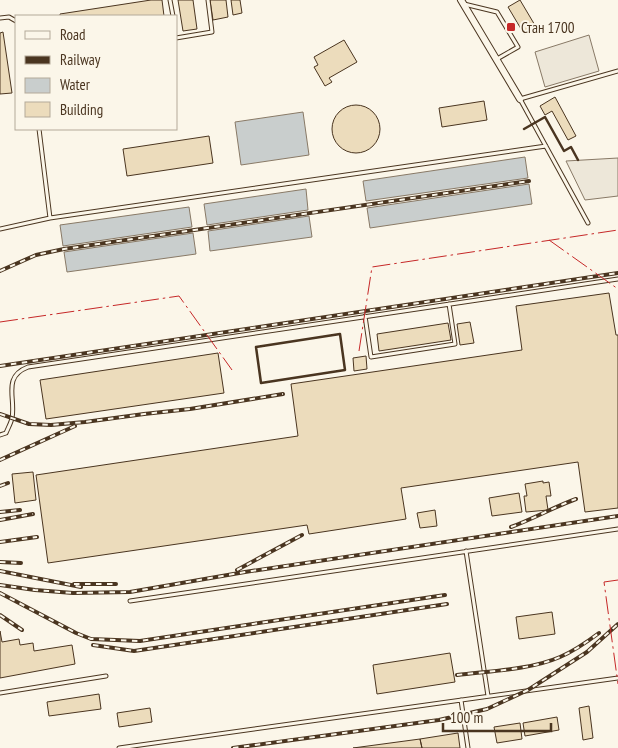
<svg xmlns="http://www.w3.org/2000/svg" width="618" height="748" font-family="'PT Sans Narrow',sans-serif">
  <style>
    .parking { fill: #ede7d9; stroke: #887966 }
    .water { fill: #c9cecd; stroke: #887966 }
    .building { fill: #ecdcbc; stroke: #4a3520 }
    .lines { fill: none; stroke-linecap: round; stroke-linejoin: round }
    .lane-casing { stroke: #4a3520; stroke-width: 5 }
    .street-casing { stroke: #4a3520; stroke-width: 8 }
    .lane { stroke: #fbf6e9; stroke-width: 3 }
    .street { stroke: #fbf6e9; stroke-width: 6 }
    .rail-casing { stroke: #4a3520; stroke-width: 4 }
    .rail { stroke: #fbf6e9; stroke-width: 2; stroke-dasharray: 5.5; stroke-linecap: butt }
    .wall { stroke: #4a3520; stroke-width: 2.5 }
    .power { stroke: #c62828; stroke-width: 1; stroke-dasharray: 18 4 2.5 4; stroke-linecap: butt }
    .poi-dot { fill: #c62828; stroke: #fbf6e9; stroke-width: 2 }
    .labels { text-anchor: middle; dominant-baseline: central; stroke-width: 4; stroke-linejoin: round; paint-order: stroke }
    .poi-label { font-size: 15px; fill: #4a3520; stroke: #fbf6e9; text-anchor: start }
  </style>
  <rect width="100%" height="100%" fill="#fbf6e9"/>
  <path class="parking" d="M589 35 599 71 545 87 535 52Z
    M618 158V196L585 200 566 161Z"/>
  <path class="water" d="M303 112 309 155 241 165 235 122Z
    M525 157 528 178 366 201 363 181Z
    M529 184 532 204 370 228 367 208Z
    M306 189 308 210 207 225 204 204Z
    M189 207 192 227 63 246 60 225Z
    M309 216 312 237 210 251 208 231Z
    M193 233 196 254 67 272 64 252Z"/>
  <path class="building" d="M162 0 164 16H60V14L151 0Z
    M178 0H193L197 29 183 31Z
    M210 0H226L228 17 213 20Z
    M231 0H240L242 13 233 15Z
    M520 0 536 27 524 34 508 7Z
    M3 32 12 93 0 94V33Z
    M344 40 357 62 329 78 332 82 325 86 314 67 318 65 314 57Z
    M555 97 576 136 568 140 552 111 545 115 540 106Z
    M484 101 487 120 442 127 439 108Z
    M332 129a24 24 0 1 1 48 0a24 24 0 1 1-48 0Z
    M209 136 213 163 127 176 123 149Z
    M609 293 616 335H618V508L585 512 578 462 401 488 406 519 309 534 307 525 48 563 36 475 298 436 291 384 522 350 516 306Z
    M470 322 474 343 460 345 457 324Z
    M448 323 451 340 379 351 377 334Z
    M218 353 224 393 46 419 40 380Z
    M366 356 367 369 354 371 353 358Z
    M33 472 36 500 15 503 12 474Z
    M543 481V483L549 482 551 496H546L548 510 526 512 524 496H527L525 484Z
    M519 493 522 512 492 516 489 498Z
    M435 510 437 526 420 528 417 513Z
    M552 612 555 634 519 639 516 617Z
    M0 631 2 642 19 639 20 645 33 643 34 651 72 645 75 664 0 678Z
    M450 653 455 682 377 694 373 665Z
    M99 694 101 709 49 716 47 702Z
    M589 706 593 738 583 740 579 708Z
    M150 708 152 722 119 727 117 713Z
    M557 717 559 730 525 736 523 723Z
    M520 723 522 739 497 743 494 727Z
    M458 733 460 748H422L420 739Z
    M420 739 422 748H353Z"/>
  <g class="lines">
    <g class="lane-casing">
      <path id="lane" d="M170 0 173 16
        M464 4 497 12 518 47 497 59
        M0 18 9 17 16 21
        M176 38 212 32 208 0
        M39 129 50 218
        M588 223 520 99 618 71
        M0 229 50 218 546 146
        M365 316 371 357 455 344 449 304
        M0 435 6 433C8 428 11 423 12 418 16 398 2 377 28 367L618 279
        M466 551 488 696
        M130 601 618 529
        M0 693 106 676
        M461 700 468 748
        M119 748 618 678"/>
    </g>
    <g class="street-casing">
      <path id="street" d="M461 0 520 99"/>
    </g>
    <use href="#lane" class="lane"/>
    <use href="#street" class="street"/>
    <g class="rail-casing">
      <path id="rail" d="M0 271 36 255 64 249 529 181
        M0 366 618 273
        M0 414 29 424 51 425 85 422 144 414 190 409 283 394
        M0 460 75 426
        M0 486 8 483
        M0 512 20 510
        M0 520 33 514
        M511 527C533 519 554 507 576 499
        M0 542 37 537
        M0 562 21 563
        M237 570 302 535
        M0 571 81 587
        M74 584H116
        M0 585 35 590 73 593 130 592 245 572 618 516
        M0 593 76 633 91 639 140 641 445 595
        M0 615 22 630
        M93 645 134 651 447 604
        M457 675C489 671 530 670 560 657 574 651 587 642 599 633
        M233 748 439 720 487 709 528 690 587 652 618 624"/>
    </g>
    <use href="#rail" class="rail"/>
    <path class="wall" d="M524 129 545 117 564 151 571 147 578 160
      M340 334 345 370 261 383 256 347Z"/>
    <path class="power" d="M549 240 618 289
      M0 322 179 296 232 370
      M359 351 372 267 618 230
      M618 580 604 582 618 684"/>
  </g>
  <rect class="poi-dot" x="506" y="22" width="10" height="10" rx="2.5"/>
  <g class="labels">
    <g class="poi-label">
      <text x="521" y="27">Стан 1700</text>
    </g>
  </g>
  <rect x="15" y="15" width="162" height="115" fill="#fbf6e9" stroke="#b4a999"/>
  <rect x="25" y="31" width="25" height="8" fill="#fbf6e9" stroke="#b4a999"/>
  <text x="60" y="40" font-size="15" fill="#4a3520">Road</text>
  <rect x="25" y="56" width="25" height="8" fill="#4a3520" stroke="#b4a999"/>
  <text x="60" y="65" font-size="15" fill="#4a3520">Railway</text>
  <rect x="25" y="78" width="25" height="15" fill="#c9cecd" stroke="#b4a999"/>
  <text x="60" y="90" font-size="15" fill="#4a3520">Water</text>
  <rect x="25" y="102" width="25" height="15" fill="#ecdcbc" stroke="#b4a999"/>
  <text x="60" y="115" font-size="15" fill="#4a3520">Building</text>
  <path d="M443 723v8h108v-8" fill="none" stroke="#4a3520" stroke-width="2.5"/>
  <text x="450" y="723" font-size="15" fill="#4a3520" stroke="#fbf6e9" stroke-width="4" paint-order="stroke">100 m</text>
</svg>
